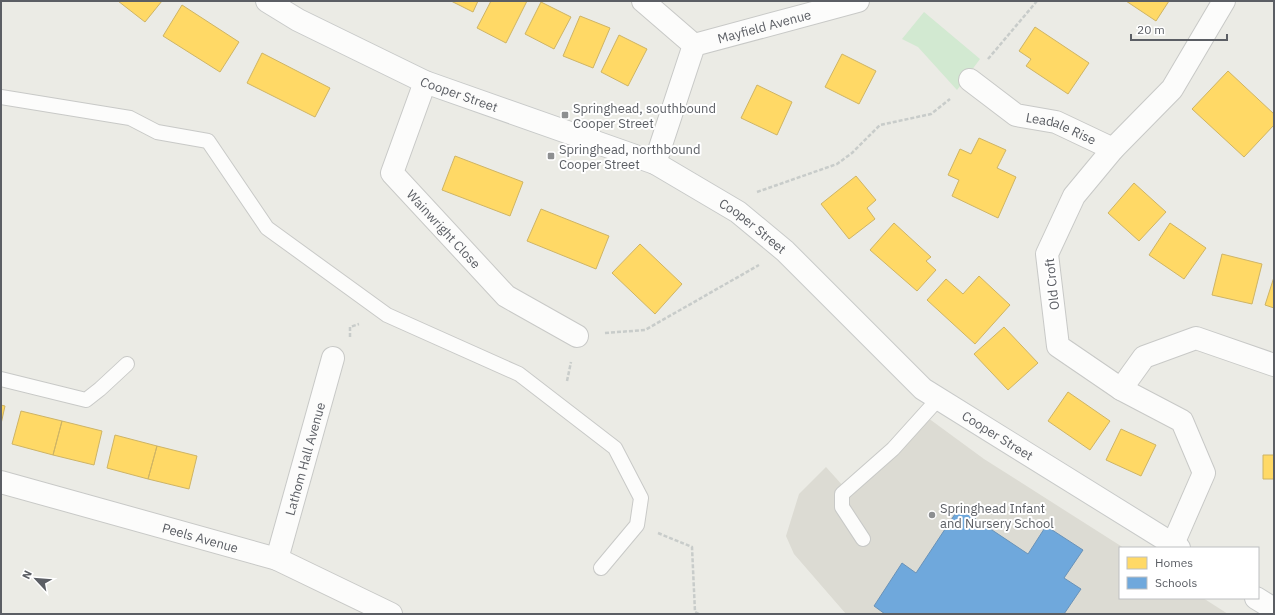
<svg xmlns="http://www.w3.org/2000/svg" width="1275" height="615" font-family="'IBM Plex Sans',sans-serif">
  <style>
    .education { fill: #dcdbd3 }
    .green { fill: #d2e9d1 }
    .homes { fill: #ffd966; stroke: #ceb465 }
    .schools { fill: #6fa8dc; stroke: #6992b8 }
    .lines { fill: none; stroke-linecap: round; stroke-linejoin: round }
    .lane-casing { stroke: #c8c9c7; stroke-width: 16 }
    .street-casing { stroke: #c8c9c7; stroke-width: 24 }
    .secondary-casing { stroke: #c8cac9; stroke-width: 24 }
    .path { stroke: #c8ccca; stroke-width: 2.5; stroke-dasharray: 4 2; stroke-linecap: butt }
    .lane { stroke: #fcfcfb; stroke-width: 14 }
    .street { stroke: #fcfcfb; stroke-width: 22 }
    .secondary { stroke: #fcfcfb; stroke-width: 22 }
    .poi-dot { fill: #8d8f91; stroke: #fff; stroke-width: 1.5 }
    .labels { text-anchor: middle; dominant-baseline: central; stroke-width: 4; stroke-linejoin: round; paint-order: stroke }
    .street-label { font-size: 13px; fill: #5b5e64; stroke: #fff }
    .poi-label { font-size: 13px; fill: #5b5e64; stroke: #fff; text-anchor: start }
  </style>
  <rect width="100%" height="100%" fill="#ebebe5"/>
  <path class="education" d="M924 415 984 459 1124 548H1120V598H1203L1228 614H846L794 554 786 536 799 494 826 467 844 487Z"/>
  <path class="green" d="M924 12 980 59 957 90 918 47 902 39Z"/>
  <path class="homes" d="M118 1H162L145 22Z
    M451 1H478L473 12Z
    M491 1H527L506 43 477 28Z
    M1126 1H1169L1156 21Z
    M541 2 571 17 554 49 525 34Z
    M182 5 239 42 220 72 163 36Z
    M580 16 610 28 593 68 563 56Z
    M1035 27 1089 63 1068 94 1026 66 1031 59 1019 51Z
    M619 35 647 49 628 86 601 72Z
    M262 53 330 88 315 117 247 83Z
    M842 54 876 71 859 104 825 87Z
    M1228 71 1274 114V125L1244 157 1192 109Z
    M757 85 792 102 777 135 741 118Z
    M979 138 1006 150 997 168 1016 177 998 218 952 196 959 180 948 175 960 149 971 154Z
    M455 156 523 182 510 216 442 190Z
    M856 176 876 200 867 208 875 219 849 239 821 204Z
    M1134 183 1166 212 1139 241 1108 213Z
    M541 209 609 236 596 269 527 241Z
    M894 223 931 257 926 261 936 270 917 291 870 250Z
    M1170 223 1206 248 1184 279 1149 255Z
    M640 244 682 284 655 314 612 273Z
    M1222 254 1262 264 1252 304 1212 295Z
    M979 276 1010 305 975 344 927 300 946 279 963 294Z
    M1274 277V308L1265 305Z
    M1004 327 1038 363 1008 390 974 354Z
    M1068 392 1110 421 1090 450 1048 421Z
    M1 405 5 406 1 424Z
    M21 411 62 421 53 455 12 444Z
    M62 421 102 431 94 465 53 455Z
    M1121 429 1156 445 1141 476 1106 460Z
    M115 435 157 446 148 479 107 468Z
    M157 446 197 456 189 489 148 479Z
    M1263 455H1274V479H1263Z"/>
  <path class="schools" d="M959 508 1028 554 1046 526 1083 550 1064 578 1081 589 1064 614H885L874 606 902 563 916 573Z"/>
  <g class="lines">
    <g class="lane-casing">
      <path id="lane" d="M1 97 130 118 157 132 208 141 267 228 387 315 519 374 615 448 641 498 637 525 601 568
        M1 379 86 400 100 389 127 364
        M863 539 842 507V494L893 449 939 398"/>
    </g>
    <g class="street-casing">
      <g id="street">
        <path d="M643 1 694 45"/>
        <path id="s1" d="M970 80 1016 115 1056 122 1113 149"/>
        <path id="s2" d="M425 82 392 173 506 296 577 336"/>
        <path id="s3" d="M655 163 694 45 858 1"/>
        <path d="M1121 389 1144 357 1196 338 1274 365"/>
        <path id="s4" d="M1 482 277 559 391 614"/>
        <path d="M1173 544 1204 473 1182 421 1121 389 1058 346 1047 254 1074 196 1113 149 1172 89 1224 1"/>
        <path id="s5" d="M277 559 333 358"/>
      </g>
    </g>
    <g class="secondary-casing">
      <g id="secondary">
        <path id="s6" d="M267 1 298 20 425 82 655 163 738 212 785 251 923 389 1179 548"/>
        <path d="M1256 598 1274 609"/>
      </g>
    </g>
    <path class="path" d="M988 59 1037 1
      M757 192 837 164 852 153 880 125 931 114 950 99
      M605 333 645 330 759 265
      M350 337V327L359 324
      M567 381 571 362
      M658 533 692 547 695 612 699 614"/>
    <use href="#lane" class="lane"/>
    <use href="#street" class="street"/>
    <use href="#secondary" class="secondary"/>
  </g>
  <g class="poi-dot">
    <rect x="561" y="111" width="8" height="8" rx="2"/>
    <rect x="547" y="152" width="8" height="8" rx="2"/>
    <circle cx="932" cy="515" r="4"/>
  </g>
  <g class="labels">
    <g class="street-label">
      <text stroke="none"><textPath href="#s3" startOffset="197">Mayfield Avenue</textPath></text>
      <text stroke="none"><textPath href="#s6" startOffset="214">Cooper Street</textPath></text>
      <text stroke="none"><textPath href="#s1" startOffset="105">Leadale Rise</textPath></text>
      <text stroke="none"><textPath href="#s6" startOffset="538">Cooper Street</textPath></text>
      <text stroke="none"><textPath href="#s2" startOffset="173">Wainwright Close</textPath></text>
      <text transform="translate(1052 284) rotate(-96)">Old Croft</text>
      <text stroke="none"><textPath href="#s6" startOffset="862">Cooper Street</textPath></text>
      <text stroke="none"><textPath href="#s5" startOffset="104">Lathom Hall Avenue</textPath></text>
      <text stroke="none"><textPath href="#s4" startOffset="207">Peels Avenue</textPath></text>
    </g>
    <g class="poi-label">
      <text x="573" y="108">Springhead, southbound<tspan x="573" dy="15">Cooper Street</tspan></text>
      <text x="559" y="149">Springhead, northbound<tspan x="559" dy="15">Cooper Street</tspan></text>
      <text x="940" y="508">Springhead Infant<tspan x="940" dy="15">and Nursery School</tspan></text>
    </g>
  </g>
  <rect width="1275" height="615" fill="none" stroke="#5b5e64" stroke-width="4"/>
  <rect x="1119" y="547" width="140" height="52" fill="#ffffff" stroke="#bdbfc1"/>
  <rect x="1127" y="557" width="20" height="12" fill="#ffd966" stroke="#bdbfc1"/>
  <text x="1155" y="567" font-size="12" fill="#5b5e64">Homes</text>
  <rect x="1127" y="577" width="20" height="12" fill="#6fa8dc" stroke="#bdbfc1"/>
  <text x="1155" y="587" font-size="12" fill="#5b5e64">Schools</text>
  <g transform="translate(36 579) rotate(296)" stroke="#ffffff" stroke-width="3" paint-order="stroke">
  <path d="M0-3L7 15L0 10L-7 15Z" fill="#5b5e64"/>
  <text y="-6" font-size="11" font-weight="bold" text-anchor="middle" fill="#5b5e64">N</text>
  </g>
  <path d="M1131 34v6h96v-6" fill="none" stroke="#5b5e64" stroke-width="2"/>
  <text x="1137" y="34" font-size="12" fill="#5b5e64" stroke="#ffffff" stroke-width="3" paint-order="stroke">20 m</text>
</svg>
